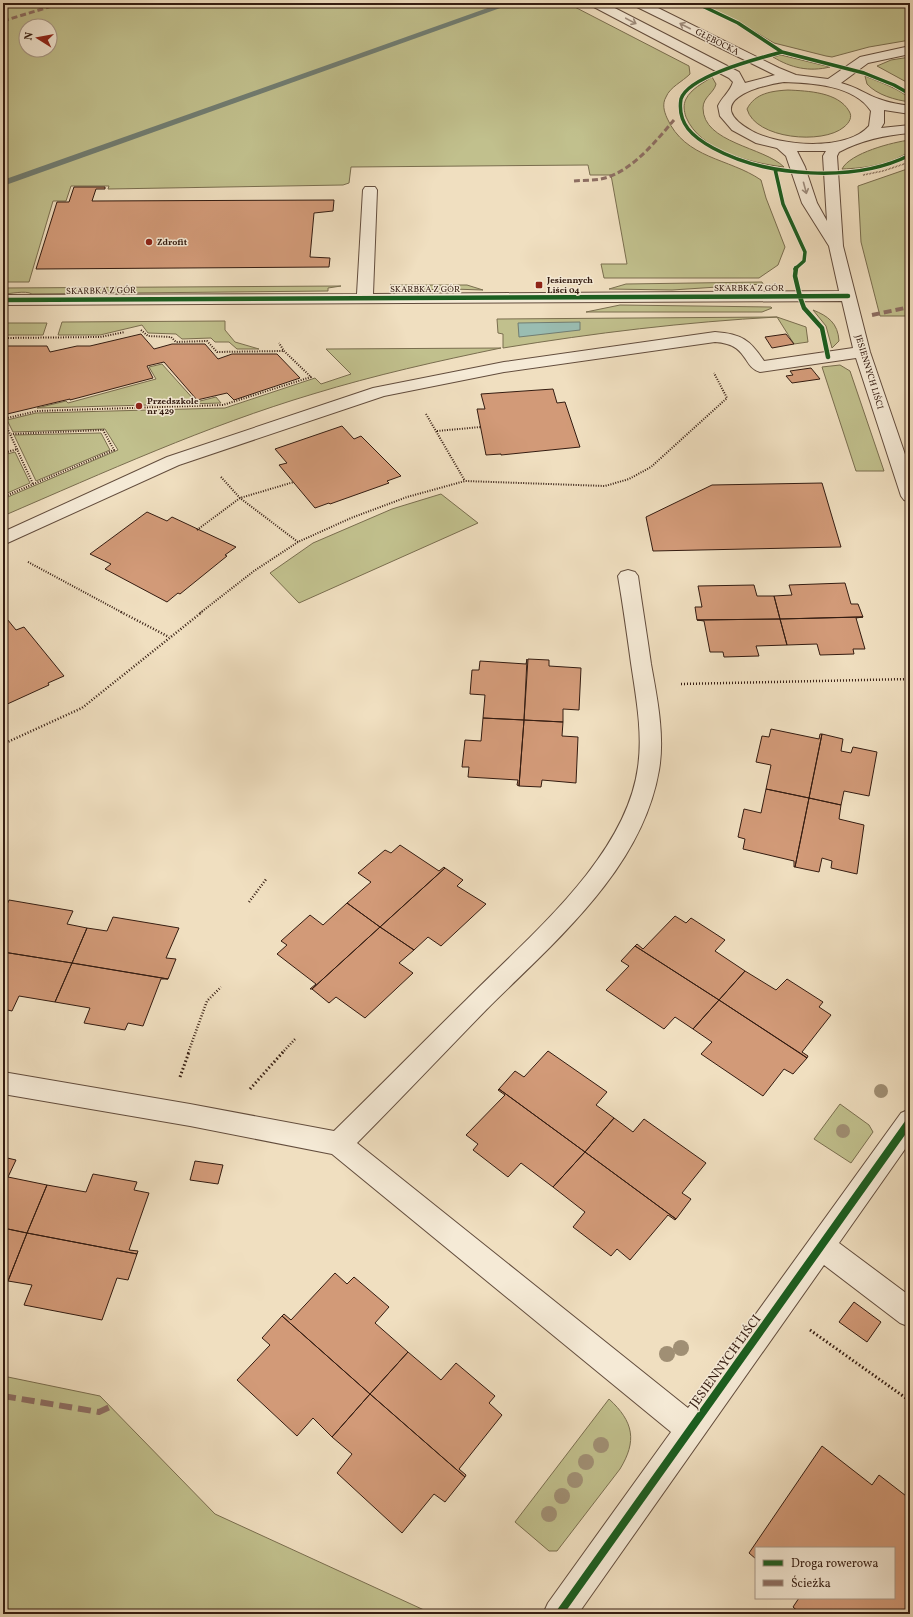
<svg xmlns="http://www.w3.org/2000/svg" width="913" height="1617" font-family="Vollkorn,serif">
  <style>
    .green { fill: #c1c08d; stroke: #7a6e4f; fill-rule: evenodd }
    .water { fill: #9abdb2; stroke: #717d72 }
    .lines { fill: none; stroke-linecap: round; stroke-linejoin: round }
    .stream { fill: #717d72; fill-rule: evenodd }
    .building { fill: #d29a78; stroke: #341c11 }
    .minor-casing { stroke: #634d3d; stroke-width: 2 }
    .path-far3 { stroke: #341c11; stroke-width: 1.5; stroke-dasharray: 0.5 1; stroke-linecap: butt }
    .path-far2 { stroke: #341c11; stroke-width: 2; stroke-dasharray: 1 1.5; stroke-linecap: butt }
    .path-far1 { stroke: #341c11; stroke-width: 2.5; stroke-dasharray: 1 2; stroke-linecap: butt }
    .path { stroke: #341c11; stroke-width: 3; stroke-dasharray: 1.5 2.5; stroke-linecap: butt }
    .minor { fill: #f5ead6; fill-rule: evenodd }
    .quiet-far2 { stroke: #8d6e63; stroke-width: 3; stroke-dasharray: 6 3; stroke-linecap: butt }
    .quiet-far1 { stroke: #8d6e63; stroke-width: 4; stroke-dasharray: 8 4; stroke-linecap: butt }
    .quiet { stroke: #8d6e63; stroke-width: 6; stroke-dasharray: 13 6; stroke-linecap: butt }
    .cycleway-far2-casing { stroke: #f5ead6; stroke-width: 5 }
    .cycleway-far1-casing { stroke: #f5ead6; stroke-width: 6 }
    .cycleway-casing { stroke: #f5ead6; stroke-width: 10 }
    .cycleway-far2 { stroke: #1b5e20; stroke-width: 3.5 }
    .cycleway-far1 { stroke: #1b5e20; stroke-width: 4.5 }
    .cycleway { stroke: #1b5e20; stroke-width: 8 }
    .tree { fill: #a08f74 }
    .oneway { stroke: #9e8d7d }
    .poi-dot { fill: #8f2418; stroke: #f5ead6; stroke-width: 1.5 }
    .labels { text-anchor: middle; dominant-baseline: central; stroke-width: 3; stroke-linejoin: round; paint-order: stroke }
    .far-street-label { font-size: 9px; fill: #341c11; stroke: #f5ead6 }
    .far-poi-label { font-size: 9px; font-weight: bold; fill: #341c11; stroke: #f5ead6; text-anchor: start }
    .near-street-label { font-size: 13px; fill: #341c11; stroke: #f5ead6 }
  </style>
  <rect width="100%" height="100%" fill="#f0dfc0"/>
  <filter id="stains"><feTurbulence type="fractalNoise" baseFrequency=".005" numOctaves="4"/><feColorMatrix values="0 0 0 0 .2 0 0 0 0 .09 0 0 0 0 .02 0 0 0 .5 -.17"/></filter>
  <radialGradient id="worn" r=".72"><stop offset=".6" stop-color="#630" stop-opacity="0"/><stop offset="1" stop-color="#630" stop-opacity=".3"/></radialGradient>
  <path class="green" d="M3 3H567L689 66 690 74C682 82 670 87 666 97 662 104 664 111 667 118 685 159 729 158 761 180L766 198 785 247 778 265 759 278H604L601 264H627L611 175H590L588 165 351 167 349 183 343 185 108 189 109 186H71L66 201H53L29 282H3ZM26 26H50V50H26Z
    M700 3H910V40L869 47 832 57 826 56 774 43 740 23Z
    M781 55 830 67C809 72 791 68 773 57Z
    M910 57V84L877 66 891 60Z
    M865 76C874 80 910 92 910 102 895 100 877 95 867 84Z
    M712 77 716 84C714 93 703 97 703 108 703 143 764 147 784 167 751 163 700 151 686 117 684 111 683 105 686 99 691 89 703 83 712 77Z
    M788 90C808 91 838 92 849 111 853 117 849 123 844 127 823 145 755 139 747 109 755 93 772 91 788 90Z
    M910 140V151C890 165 866 168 842 169 850 153 893 142 910 140Z
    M910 168V316H880L861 242 858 186Z
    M762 282 763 284 672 290 609 289 626 284Z
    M390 285H467L483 290 452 289 415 290H413V288Z
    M341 286 328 288V291L32 294C25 290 11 294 3 294V288Z
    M620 305 771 307 772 308 762 312H586Z
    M813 310C828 316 838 323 839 341L832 348 826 326Z
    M777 317C685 322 594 333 503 348V334L498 333 497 319 777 317 806 327 808 342 794 344Z
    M225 321V330L235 342 259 349H237L229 342H215L211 338 182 339 176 334 148 333 142 325 100 335H58L62 322Z
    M3 323H47L43 335H3Z
    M501 348C438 361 375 375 313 394 206 426 105 472 3 516V499L118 450 105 429 13 432 7 420 36 413 225 408 315 378 321 384 351 374 326 349Z
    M162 364 196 402 216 397 221 403 37 408 66 401 68 403 156 379 149 367Z
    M840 365 850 371 884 471H856L822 367Z
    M101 433 110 450 36 481 14 435Z
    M15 452 30 483 3 495V455Z
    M441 494 478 523 299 603 270 573 313 543 392 509Z
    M840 1104 869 1125 873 1132 851 1163 814 1139Z
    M3 1376 100 1396 215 1514 424 1610 428 1614H3Z
    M609 1399C634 1422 637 1441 620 1469L557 1551H549L515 1522Z"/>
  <path class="water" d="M580 322V330L519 337 518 323Z"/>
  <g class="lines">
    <path class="stream" d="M496 5 503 7 3 186V180Z"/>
  </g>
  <path class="building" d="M74 187H105V189H96L92 201 334 200 333 211 314 213 310 257 330 258 329 267 36 269 57 202H69Z
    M141 334 154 349 172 344H205L218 359 232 354H277L300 378 234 400 227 393 197 400 164 362 147 366 153 378 70 400V399L3 415V346H47L50 352 77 346H90Z
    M786 334 794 344 772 348 765 337Z
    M811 368 820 379 792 383 786 376 793 375 790 371Z
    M553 389 557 403 565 402 580 447 501 455V454L486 455 477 409H485L481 394Z
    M342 426 354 439 361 436 401 476 387 481 389 483 330 504 329 503 315 508 279 465 287 463 275 449Z
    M822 483 841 547 653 551 646 517 712 485Z
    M147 512 167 521 172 517 236 547 225 555 227 556 180 594 178 593 167 602 105 569 111 564 90 554Z
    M845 583 851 604H858L863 617 780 619 774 596 792 595 789 585Z
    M754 585 757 596H774L780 619 697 620 695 607H702L698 586Z
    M3 614 16 630 24 627 64 676 48 683 49 685 3 706Z
    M856 617H863L856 618 865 649H853L854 654 820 655 817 644 787 645 780 619Z
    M780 619 787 645 756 646 759 656 724 657 723 652H710L704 621 697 620Z
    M527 659 524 720 483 718 485 695 470 694 472 670H479L480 661 526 664Z
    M528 659 549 660V666L581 668 579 710 563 709V722L524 720Z
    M483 718 524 720 519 786 517 785 518 780 468 777 469 767H462L465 740 481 741Z
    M524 720 563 722 562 736 578 737 576 783 542 780 541 787 519 786Z
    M771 729 819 739 820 734H822L809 798 766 789 771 765 756 762 762 736 769 737Z
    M822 734 843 739 841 751 851 753 853 747 877 752 869 796 844 791 841 805 809 798Z
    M766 789 809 798 795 867H794V861L743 849 745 839 738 837 744 809 761 813Z
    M809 798 841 805 839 819 864 825 857 874 831 868 832 861 822 858 819 872 795 867Z
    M400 845 439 871 444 867 445 868 380 927 347 903 371 882 358 873 385 850 391 853Z
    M445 868 463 880 457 886 486 904 441 946 428 937 414 950 380 927Z
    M9 900 73 911 67 924 87 928 72 963 3 952V914Z
    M347 903 380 927 312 989H310L316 984 277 954 287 945 281 941 310 915 323 925Z
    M675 916 686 923 691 918 725 940 715 951 745 971 719 1000 635 946 637 944 643 949Z
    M113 917 179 928 166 958 176 959 168 979 72 963 87 928 107 931Z
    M380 927 414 950 399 963 413 973 365 1018 336 997 329 1003 312 989Z
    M635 946 719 1000 693 1029 675 1017 664 1029 606 990 629 966 621 961Z
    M3 952 72 963 55 1002 19 996 12 1011 3 1009Z
    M72 963 168 979H161L143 1026 128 1023 125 1030 84 1023 90 1008 55 1002Z
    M745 971 776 990 787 979 823 1002 819 1007 831 1015 802 1052 808 1056 807 1058 719 1000Z
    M719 1000 800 1053 807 1058 793 1074 784 1069 763 1096 701 1054 712 1042 693 1029Z
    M548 1051 607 1092 596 1105 614 1118 585 1152 499 1089 515 1071 524 1077Z
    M499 1089 585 1152 553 1187 521 1163 508 1177 473 1150 478 1144 466 1135 505 1095 498 1090Z
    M614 1118 633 1132 644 1119 706 1163 682 1193 691 1199 676 1219 585 1152Z
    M585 1152 676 1219 675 1220 668 1215 630 1260 617 1249 611 1256 573 1227 585 1212 553 1187Z
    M3 1157 16 1160 8 1177 47 1185 27 1233 3 1228Z
    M195 1161 223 1165 218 1184 190 1180Z
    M93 1174 137 1182 134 1190 149 1193 129 1250 138 1251 137 1254 27 1233 47 1185 86 1192Z
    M3 1228 27 1233 8 1281 3 1280Z
    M27 1233 137 1254 128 1280 117 1278 102 1320 24 1305 32 1285 8 1281Z
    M335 1273 347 1284 354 1277 389 1307 375 1323 408 1352 370 1394 282 1316 284 1314 291 1320Z
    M854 1302 881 1322 867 1342 839 1322Z
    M282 1316 370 1394 332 1437 313 1418 297 1436 237 1380 270 1345 262 1338Z
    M408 1352 441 1380 456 1363 495 1396 489 1403 502 1415 459 1469 466 1475 465 1477 370 1394Z
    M370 1394 465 1477 445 1502 434 1494 402 1533 337 1473 352 1454 332 1437Z
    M822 1446 872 1485 879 1475 910 1499V1614H801L793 1607 799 1598H894V1548H756V1559L749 1553Z"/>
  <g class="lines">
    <g class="minor-casing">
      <path id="minor" d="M590 3H605L739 72 745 83 775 75 635 6 633 3H648L779 68 796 75 828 79 860 57 910 46V54L868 63 841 83C857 87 865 94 879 99 889 103 899 104 910 106V114L884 110V123L881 128 910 125V133C885 135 862 140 839 152L837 156 843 246 870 352 910 469V502L904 500 901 496 856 358 760 372C742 367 749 344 715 342L504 372 384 396 179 465 3 545V532L167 457 373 388 504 362 715 332C742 334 750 340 764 361L853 348 842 301 3 305V295L357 294 363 190 365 187H375L377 190 373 294 839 291 829 246 802 203 786 156 777 148 756 143 732 130 720 116 718 106C722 97 730 92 733 82L729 78 592 6ZM784 82C812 83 854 85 871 111L869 126C846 152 779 146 752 131 701 103 755 86 784 82ZM797 151H826L823 156 827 221 817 203 805 167Z
        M628 570 635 572 638 576C642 605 647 635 651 664 657 697 665 736 659 770 642 870 554 942 486 1010 443 1054 401 1099 357 1143L688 1408 901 1113 910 1109V1142L839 1243 910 1296V1327L900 1323 824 1265 578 1614H543L548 1603 671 1432 332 1154 190 1126 3 1094V1072L190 1104 334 1131C378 1088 422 1043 466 1000 527 938 626 858 638 767 643 733 636 697 631 663 627 634 623 605 618 576L621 572Z"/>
    </g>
    <path class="path-far3" d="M863 175 883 171 910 162"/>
    <path class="path-far2" d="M141 330 148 336 171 337 176 342 207 341 217 352 283 351
      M3 338 100 337 125 332
      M426 414 465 481
      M3 419 37 411 223 405 311 377 284 351 279 343
      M3 419 33 484
      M437 431 481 427
      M3 453 18 449
      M221 477 240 498 298 542
      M3 497 114 450 103 430 11 434
      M197 530 240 498 294 482
      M28 562 123 613
      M200 613 254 571 298 542 351 518 407 497 465 481 605 486 629 479 651 467 727 398 714 373"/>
    <path class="path-far1" d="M121 612 169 637
      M681 684 910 679
      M3 744 82 708 202 612
      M249 902 267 878
      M188 1053 207 1001 221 987
      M282 1053 296 1038"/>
    <path class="path" d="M180 1077 189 1052
      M250 1089 283 1052
      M810 1330 910 1401"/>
    <use href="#minor" class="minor"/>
    <path class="quiet-far2" d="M3 21 62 3
      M574 181C584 180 595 181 605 178 633 170 656 141 674 120"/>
    <path class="quiet-far1" d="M872 315 910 307"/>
    <path class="quiet" d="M3 1396 99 1412 110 1407"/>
    <g class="cycleway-far2-casing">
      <path id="cycleway-far2" d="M696 3 738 23 782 52 864 73 894 85 910 94
        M782 52C760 58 688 76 681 99 677 124 693 137 713 148 766 177 855 183 910 155
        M775 169 783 204 805 252 804 261 795 269"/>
    </g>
    <g class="cycleway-far1-casing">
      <path id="cycleway-far1" d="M796 268 795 276 800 297 804 308 822 328 828 357
        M3 300 848 296"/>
    </g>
    <g class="cycleway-casing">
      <path id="cycleway" d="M559 1614 910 1121"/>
    </g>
    <use href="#cycleway-far2" class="cycleway-far2"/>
    <use href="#cycleway-far1" class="cycleway-far1"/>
    <use href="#cycleway" class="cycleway"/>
  </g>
  <g class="tree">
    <circle cx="881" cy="1091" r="7"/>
    <circle cx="843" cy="1131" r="7"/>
    <circle cx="681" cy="1348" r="8"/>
    <circle cx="667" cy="1354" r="8"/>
    <circle cx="601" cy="1445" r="8"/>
    <circle cx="586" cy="1462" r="8"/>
    <circle cx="575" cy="1480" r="8"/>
    <circle cx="562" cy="1496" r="8"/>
    <circle cx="549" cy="1514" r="8"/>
  </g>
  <defs><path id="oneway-shaft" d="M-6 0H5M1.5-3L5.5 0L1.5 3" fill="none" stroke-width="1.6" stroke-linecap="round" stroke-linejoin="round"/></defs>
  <g class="oneway">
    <use href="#oneway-shaft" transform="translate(631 21) rotate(28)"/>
    <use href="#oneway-shaft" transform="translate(685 26) rotate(-153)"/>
    <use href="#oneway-shaft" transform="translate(805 188) rotate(75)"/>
  </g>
  <g class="poi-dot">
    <circle cx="149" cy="242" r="4"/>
    <rect x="535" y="281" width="8" height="8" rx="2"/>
    <circle cx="139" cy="406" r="4"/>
  </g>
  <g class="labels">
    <g class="far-street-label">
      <text transform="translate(717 42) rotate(27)">GŁĘBOCKA</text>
      <text x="749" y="288">SKARBKA Z GÓR</text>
      <text x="425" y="289">SKARBKA Z GÓR</text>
      <text transform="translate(101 291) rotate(-1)">SKARBKA Z GÓR</text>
      <text transform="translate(869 372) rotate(73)">JESIENNYCH LIŚCI</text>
    </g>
    <g class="far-poi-label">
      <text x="157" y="242">Zdrofit</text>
      <text x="547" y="280">Jesiennych<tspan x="547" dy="10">Liści 04</tspan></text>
      <text x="147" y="401">Przedszkole<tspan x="147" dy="10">nr 429</tspan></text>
    </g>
    <g class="near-street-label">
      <text transform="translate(726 1362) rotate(-54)">JESIENNYCH LIŚCI</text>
    </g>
  </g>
  <rect width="913" height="1617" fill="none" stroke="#f0dfc0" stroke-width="16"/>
  <rect x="4" y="4" width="905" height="1609" fill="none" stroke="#341c11" stroke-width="2"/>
  <rect x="8" y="8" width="897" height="1601" fill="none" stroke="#341c11"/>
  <rect x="755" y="1547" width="140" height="52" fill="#f5ead6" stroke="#a89887"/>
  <rect x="763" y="1560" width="20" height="6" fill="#1b5e20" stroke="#a89887"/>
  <text x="791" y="1567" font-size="12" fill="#341c11">Droga rowerowa</text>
  <rect x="763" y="1580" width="20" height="6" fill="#8d6e63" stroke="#a89887"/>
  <text x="791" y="1587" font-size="12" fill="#341c11">Ścieżka</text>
  <g transform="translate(38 38) rotate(281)"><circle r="19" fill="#f5ead6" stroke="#a89887"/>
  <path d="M0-3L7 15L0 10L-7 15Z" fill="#8f2418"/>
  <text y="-6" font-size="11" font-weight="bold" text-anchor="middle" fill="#341c11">N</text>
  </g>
  <rect width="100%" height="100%" filter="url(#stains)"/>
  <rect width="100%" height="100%" fill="url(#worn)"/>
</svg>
